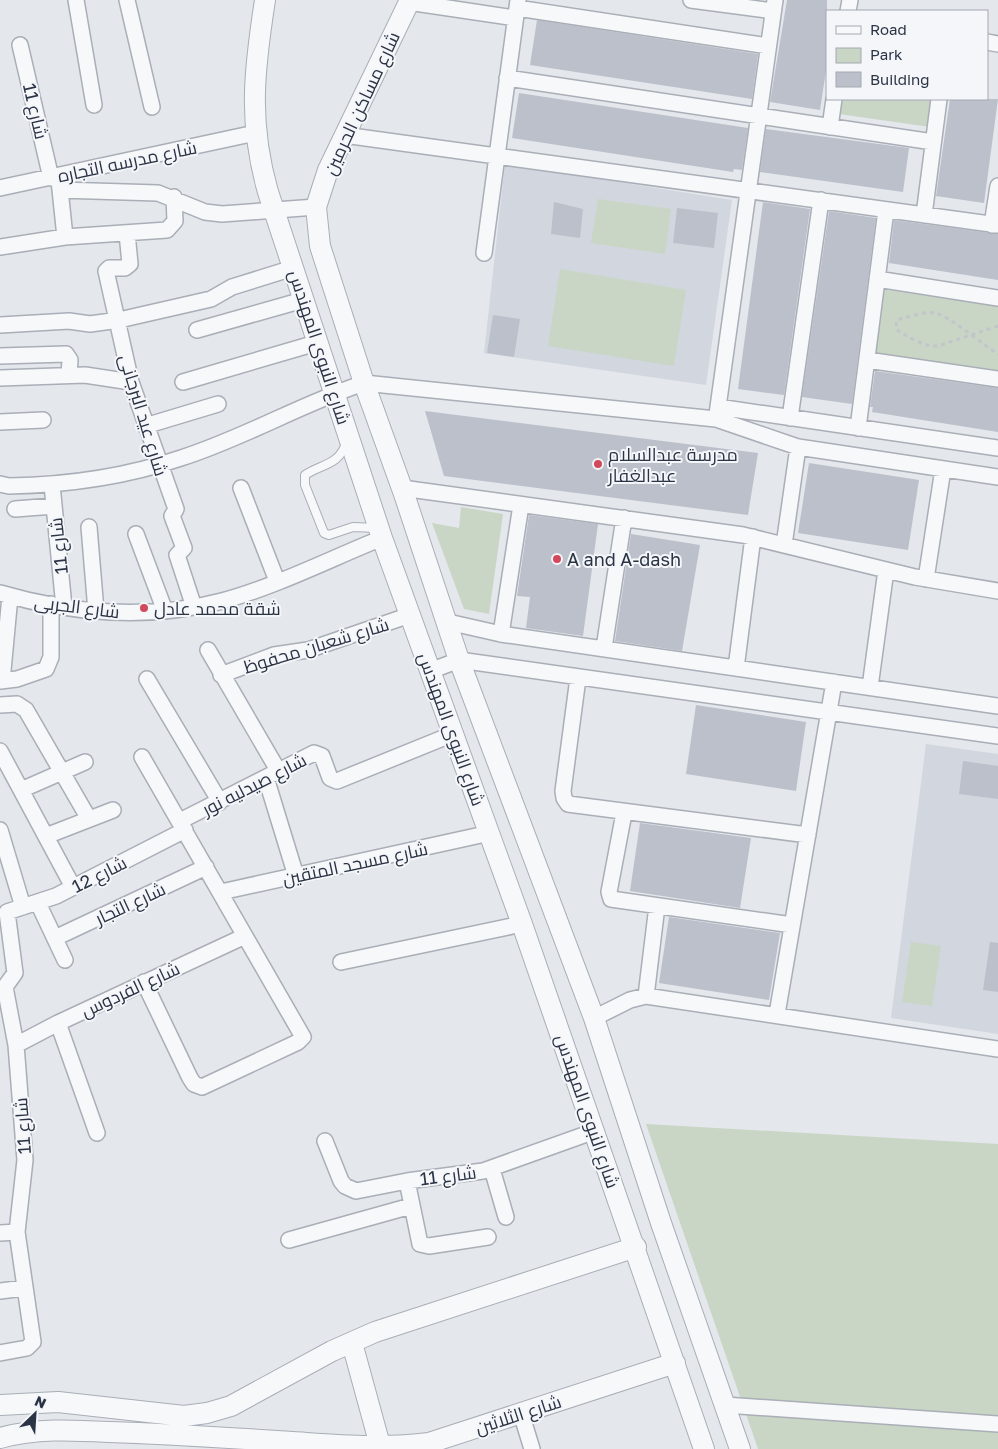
<svg xmlns="http://www.w3.org/2000/svg" width="998" height="1449" font-family="'Golos Text',Cairo,sans-serif">
  <style>
    .built { fill: #d2d6de }
    .green { fill: #c9d6c5 }
    .building { fill: #bbc0ca }
    .lines { fill: none; stroke-linecap: round; stroke-linejoin: round }
    .service-casing { stroke: #a9aeb7; stroke-width: 10 }
    .minor-casing { stroke: #a9aeb7; stroke-width: 18 }
    .tertiary-casing { stroke: #a9aeb7; stroke-width: 22 }
    .path { stroke: #c2c5cb; stroke-width: 3; stroke-dasharray: 4 4; stroke-linecap: butt }
    .service { stroke: #f7f8fa; stroke-width: 8 }
    .minor { stroke: #f7f8fa; stroke-width: 15 }
    .tertiary { stroke: #f7f8fa; stroke-width: 20 }
    .poi-dot { fill: #d1495b; stroke: #f4f6f9; stroke-width: 2 }
    .labels { text-anchor: middle; dominant-baseline: central; stroke-width: 4; stroke-linejoin: round; paint-order: stroke }
    .street-label { font-size: 18px; fill: #2b3445; stroke: #f4f6f9 }
    .poi-label { font-size: 18px; fill: #2b3445; stroke: #f4f6f9; text-anchor: start }
  </style>
  <rect width="100%" height="100%" fill="#e4e7ec"/>
  <path class="built" d="M505 164 732 200 706 385 484 353Z
    M926 744 998 754V1034L891 1018Z"/>
  <path class="green" d="M834 99H934L930 127 832 113Z
    M598 199 671 209 665 254 591 243Z
    M560 269 686 290 674 366 548 346Z
    M880 289 998 306V372L871 353Z
    M461 507 503 514 489 614 464 609 432 523 459 528Z
    M911 942 941 946 932 1006 902 1002Z
    M646 1124 998 1144V1449H758Z"/>
  <path class="building" d="M787 0H827V64L820 110 770 102Z
    M537 20 758 54 752 99 530 65Z
    M519 93 748 128 742 170 734 169 733 172 512 138Z
    M950 99H998L984 203 936 196Z
    M766 129 909 148 903 192 760 172Z
    M554 202 583 209 580 238 551 234Z
    M763 202 810 209 784 395 738 389Z
    M677 208 718 213 714 248 673 243Z
    M829 211 876 218 852 404 802 397Z
    M894 220 998 234V280L889 263Z
    M493 315 520 319 514 357 487 353Z
    M875 371 998 388V432L872 412 873 407H870Z
    M425 411 758 453 748 515 444 476Z
    M809 463 919 480 908 550 798 533Z
    M529 515 598 524 583 636 526 628 530 597 517 596Z
    M631 534 700 545 682 651 615 641Z
    M696 705 806 722 796 791 686 774Z
    M963 761 998 766V799L959 794Z
    M640 823 751 838 740 908 630 891Z
    M669 917 780 933 769 1000 659 983Z
    M990 942 998 943V992L983 990Z"/>
  <g class="lines">
    <g class="service-casing">
      <path id="service" d="M347 441C339 466 323 463 305 475V485L324 533 329 535 353 527 377 528"/>
    </g>
    <g class="minor-casing">
      <path id="minor" d="M76 0 94 105
        M127 0 152 107
        M691 0 773 11
        M408 2 515 18
        M517 8 768 46
        M848 11 850 0
        M987 42 998 44
        M20 45 51 178
        M507 78 933 142
        M830 127 834 99
        M344 135 998 225
        M59 180 65 237
        M0 188 255 133
        M60 190 158 193 205 212 222 214 316 207
        M924 215 939 99
        M992 225 998 186
        M127 233 130 264 125 268H109L106 271 131 382 176 509 172 516 184 548 177 555 194 607
        M0 247 65 237 167 230 175 221 174 197
        M484 253 518 0
        M877 279 998 298
        M0 325 69 321 90 324 119 320 211 299 232 287 293 268
        M197 330 303 300
        M0 356 66 354 70 360 69 374
        M867 360 998 379
        M0 378 85 375 131 382
        M183 382 316 343
        M718 407 775 0
        M717 415 718 407 998 448
        M790 418 821 200
        M0 422 43 420
        M145 426 218 404
        M858 428 886 210
        M0 484 9 486C67 485 125 477 181 458 244 438 301 404 364 383L716 419 798 447 998 477
        M52 485 64 607
        M241 488 277 581
        M402 488 743 535 915 577 998 591
        M15 509 54 506
        M89 527 96 611
        M136 534 165 611
        M784 545 798 447
        M926 579 943 469
        M0 593C71 614 150 620 222 601 277 586 330 559 382 538
        M448 622 501 634 998 706
        M501 634 521 505
        M604 648 624 518
        M208 650 279 772
        M736 668 753 537
        M430 671 459 660 998 736
        M221 675 274 655 308 650 410 615
        M578 678 563 791 564 798 568 804 808 835
        M147 679 220 802
        M0 681 17 679 46 669 51 657V604
        M2 681 10 596
        M870 687 886 570
        M0 705 17 704 26 710 89 819
        M0 751 73 887
        M142 757 303 1037 298 1042 202 1087 194 1084 190 1078 144 982
        M266 778 296 876
        M21 790 85 762
        M624 813 609 892 611 899 792 925
        M180 821 314 753 322 756 330 778 337 781 453 734
        M0 830 23 907
        M46 836 113 810
        M221 892 490 833
        M38 903 65 960
        M55 938 206 867
        M341 962 522 924
        M646 996 657 906
        M777 1014 834 682
        M594 1018 630 1000 646 996 998 1049
        M58 1023 97 1133
        M16 1045 58 1023 245 936
        M325 1141 341 1181 345 1186 356 1191 407 1181 483 1171 595 1131
        M492 1169 506 1217
        M407 1181 420 1244 429 1246 488 1237
        M0 1233 17 1232
        M289 1240 411 1206
        M0 1291 24 1288
        M0 1353 27 1348 33 1342 17 1232 25 1160 16 1045 5 987 15 973 7 912 56 896 185 830
        M725 1405 998 1424
        M521 1413 532 1449"/>
    </g>
    <g class="tertiary-casing">
      <path id="tertiary" d="M265 0C254 71 248 122 268 192L382 538 522 924 704 1449
        M410 0 328 170 316 207 320 246 364 383 404 494 459 660 594 1018 661 1223 740 1449
        M352 1343 381 1449
        M0 1405 58 1402 184 1416 207 1413 231 1406 332 1351 375 1332 636 1247
        M0 1438C36 1428 72 1430 110 1432 171 1434 232 1438 293 1442 339 1445 384 1449 429 1443L675 1363"/>
    </g>
    <path class="path" d="M998 326 938 346C923 347 909 337 897 330L896 321 900 319C910 317 924 311 935 313 948 315 985 346 998 354"/>
    <use href="#service" class="service"/>
    <use href="#minor" class="minor"/>
    <use href="#tertiary" class="tertiary"/>
  </g>
  <g class="poi-dot">
    <circle cx="598" cy="464" r="5"/>
    <circle cx="557" cy="559" r="5"/>
    <circle cx="144" cy="608" r="5"/>
  </g>
  <g class="labels">
    <g class="street-label">
      <text transform="translate(361 103) rotate(-65)">شارع مساكن الحرمين</text>
      <text transform="translate(36 111) rotate(77)">شارع 11</text>
      <text transform="translate(127 161) rotate(-12)">شارع مدرسه التجاره</text>
      <text transform="translate(320 347) rotate(72)">شارع النبوى المهندس</text>
      <text transform="translate(144 415) rotate(73)">شارع عيد البرجانى</text>
      <text transform="translate(58 546) rotate(-96)">شارع 11</text>
      <text transform="translate(77 606) rotate(7)">شارع الجربى</text>
      <text transform="translate(316 645) rotate(-17)">شارع شعبان محفوظ</text>
      <text transform="translate(452 729) rotate(70)">شارع النبوى المهندس</text>
      <text transform="translate(254 784) rotate(-27)">شارع صيدليه نور</text>
      <text transform="translate(355 863) rotate(-12)">شارع مسجد المتقين</text>
      <text transform="translate(99 874) rotate(-27)">شارع 12</text>
      <text transform="translate(130 903) rotate(-25)">شارع التجار</text>
      <text transform="translate(130 989) rotate(-25)">شارع الفردوس</text>
      <text transform="translate(588 1111) rotate(71)">شارع النبوى المهندس</text>
      <text transform="translate(22 1126) rotate(-94)">شارع 11</text>
      <text transform="translate(448 1175) rotate(-7)">شارع 11</text>
      <text transform="translate(518 1414) rotate(-18)">شارع الثلاثين</text>
    </g>
    <g class="poi-label">
      <text x="608" y="454">مدرسة عبدالسلام<tspan x="608" dy="21">عبدالغفار</tspan></text>
      <text x="567" y="559">A and A-dash</text>
      <text x="154" y="608">شقة محمد عادل</text>
    </g>
  </g>
  <rect x="826" y="10" width="162" height="90" fill="#f4f6f9" stroke="#a4a8b1"/>
  <rect x="836" y="26" width="25" height="8" fill="#f7f8fa" stroke="#a4a8b1"/>
  <text x="870" y="35" font-size="15" fill="#2b3445">Road</text>
  <rect x="836" y="48" width="25" height="15" fill="#c9d6c5" stroke="#a4a8b1"/>
  <text x="870" y="60" font-size="15" fill="#2b3445">Park</text>
  <rect x="836" y="72" width="25" height="15" fill="#bbc0ca" stroke="#a4a8b1"/>
  <text x="870" y="85" font-size="15" fill="#2b3445">Building</text>
  <g transform="translate(35 1414) rotate(25)" stroke="#f4f6f9" stroke-width="4" paint-order="stroke">
  <path d="M0-4L9 19L0 12L-9 19Z" fill="#2b3445"/>
  <text y="-8" font-size="14" font-weight="bold" text-anchor="middle" fill="#2b3445">N</text>
  </g>
</svg>
